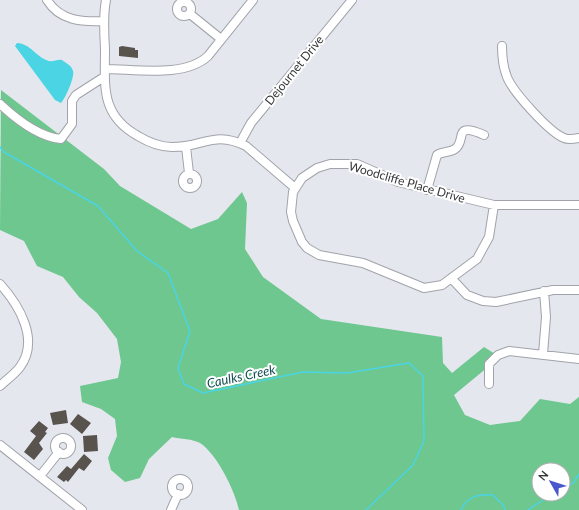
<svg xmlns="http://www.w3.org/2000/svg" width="579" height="510" font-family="Lato,sans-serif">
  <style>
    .forest { fill: #6ec78f; fill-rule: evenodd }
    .water { fill: #4ad4e4 }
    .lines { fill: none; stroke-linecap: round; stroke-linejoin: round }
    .stream { stroke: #4ad4e4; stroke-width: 1.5 }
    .building { fill: #59534e }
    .minor-casing { stroke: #a1a3aa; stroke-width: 10 }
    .minor { stroke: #fff; stroke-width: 8 }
    .labels { text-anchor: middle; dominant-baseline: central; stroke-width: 4; stroke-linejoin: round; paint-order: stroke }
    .street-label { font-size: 12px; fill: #37373a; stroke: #fff }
    .water-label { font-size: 13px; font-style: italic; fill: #124d54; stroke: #fff }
  </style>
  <rect width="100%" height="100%" fill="#e5e7ef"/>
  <path class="forest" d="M1 90 104 169 120 186 191 229 218 219 242 192 247 203 245 249 263 277 321 319 442 337 443 363 452 373 484 347 500 357 454 395 465 415 490 425 520 421 540 399 570 404 579 397V510H239C235 491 217 454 200 443 193 439 180 439 172 437L149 459 140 478 125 482 111 470 108 458 117 436 115 419 101 409 82 402 80 386 118 378 121 362 117 339 97 313 79 297 63 277 37 266 24 241 0 230ZM539 470H563V494H539Z"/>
  <path class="water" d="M17 43C30 43 37 58 49 61 53 62 58 59 62 60 66 63 72 66 73 71 75 77 65 99 61 103L55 100 15 46Z"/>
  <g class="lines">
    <path class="stream" d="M0 147 4 152 98 206 137 251 168 273 190 331 178 368 184 384 203 393 303 372 347 373 409 363 423 376 424 441 413 465 366 510
      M563 491 574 482 579 474
      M461 510C467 496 479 494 493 495L504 506 505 510
      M528 510 546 498 557 494"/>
  </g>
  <path class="building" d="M122 46 135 48V50H138V58L119 56V47Z
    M66 410 68 423 53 425 50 413Z
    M78 414 91 423 82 434 70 424Z
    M39 421 48 428 45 432 47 433 39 443 43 449 34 460 24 452 36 436 30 431Z
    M97 435 98 451 84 452 83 436Z
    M84 454 92 461 84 471 79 468 68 482 66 480 64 482 57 477 67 466 71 469Z"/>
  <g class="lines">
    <g class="minor-casing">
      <path id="minor" d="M47 0C60 21 82 22 104 21
        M106 0C103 15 104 33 105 49 105 86 100 115 138 136 148 142 160 147 172 147 204 147 214 130 246 146L295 188
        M177 9a7 7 0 1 1 14 0a7 7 0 1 1-14 0Z
        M190 14 221 39
        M502 46C502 57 503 67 507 77 513 92 549 132 564 138 568 140 574 139 579 138
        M105 69C135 69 185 78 208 56L253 0
        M0 104C16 119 39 137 61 139L72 124V101L76 95 104 77
        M240 143 251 123 352 0
        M186 147 189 173
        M183 181a7 7 0 1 1 14 0a7 7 0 1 1-14 0Z
        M427 190 437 155C443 151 449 153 455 149 467 141 452 121 484 135
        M494 205 489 237 477 259 442 285 424 288 363 263 319 255 307 248 302 242 293 221 291 212 293 192 302 178 317 168 330 164H357L398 182 494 205H579
        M452 279 467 295 483 301 496 302 553 290H579
        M0 284C19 305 40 340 20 367 15 374 6 380 0 386
        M543 354 546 317 544 291
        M489 384V364L498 355 509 351 579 359
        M55 446a8 8 0 1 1 16 0a8 8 0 1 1-16 0Z
        M0 445 82 510
        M40 476 59 452
        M172 487a8 8 0 1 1 16 0a8 8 0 1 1-16 0Z
        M171 510 178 494"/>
    </g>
    <use href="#minor" class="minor"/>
  </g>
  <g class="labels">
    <g class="street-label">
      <text transform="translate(294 70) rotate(-51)">Dejournet Drive</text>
      <text transform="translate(407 182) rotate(16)">Woodcliffe Place Drive</text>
    </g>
    <g class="water-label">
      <text transform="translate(241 376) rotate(-12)">Caulks Creek</text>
    </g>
  </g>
  <g transform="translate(551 482) rotate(309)"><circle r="19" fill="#ffffff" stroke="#afafb0"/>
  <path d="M0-3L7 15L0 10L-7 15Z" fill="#4a58ce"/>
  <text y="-6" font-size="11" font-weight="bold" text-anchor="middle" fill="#37373a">N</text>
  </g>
</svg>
